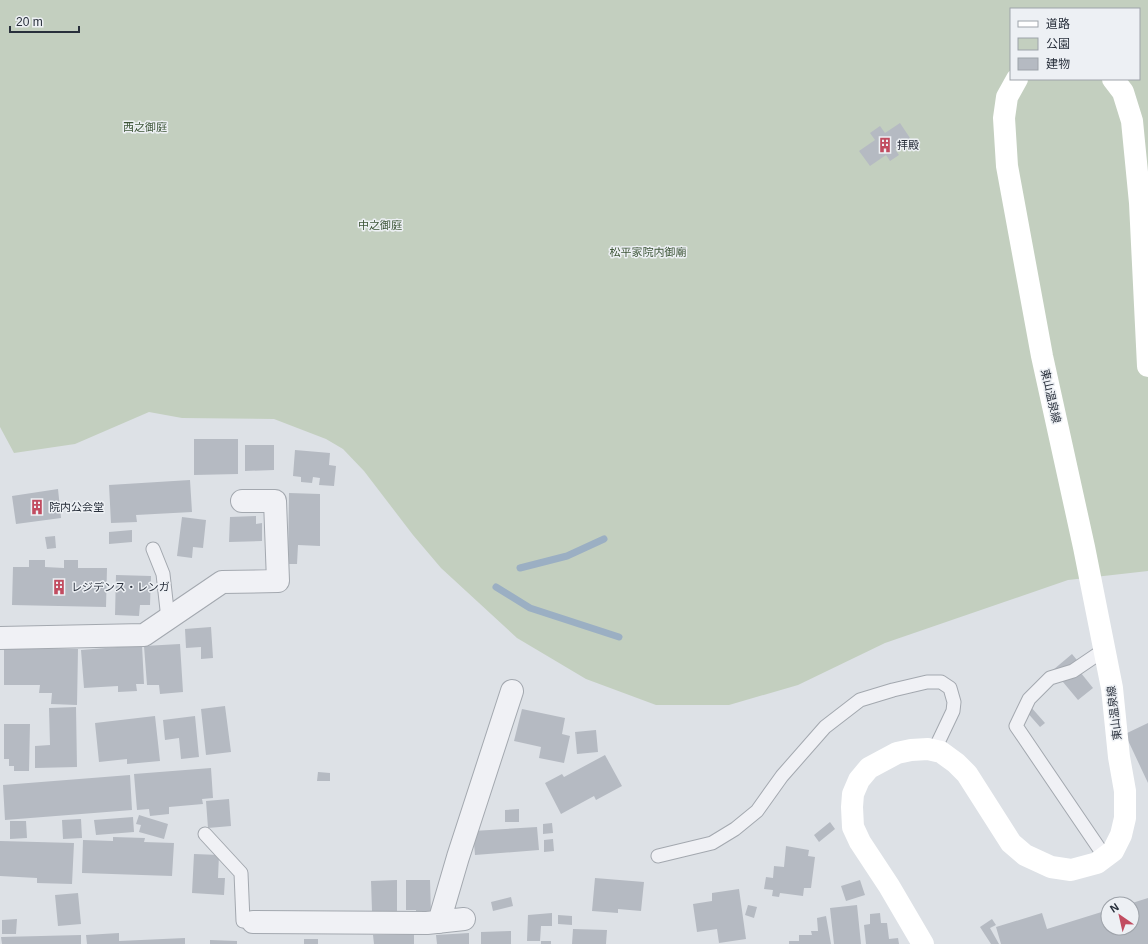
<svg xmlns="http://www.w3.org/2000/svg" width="1148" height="944" font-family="Helvetica,'Noto Sans JP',sans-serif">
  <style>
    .green { fill: #c3cfbf; fill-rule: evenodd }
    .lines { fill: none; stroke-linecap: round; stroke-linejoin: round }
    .stream { stroke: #9bafc3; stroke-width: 7 }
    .building { fill: #b5bac2 }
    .lane-casing { stroke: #a3a8af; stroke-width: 15 }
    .street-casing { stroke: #a3a8af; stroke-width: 24 }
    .lane { stroke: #f0f1f5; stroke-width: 13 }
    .street { stroke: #f0f1f5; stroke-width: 22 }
    .secondary { stroke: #fff; stroke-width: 22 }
    .labels { text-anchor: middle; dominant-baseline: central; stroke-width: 3; stroke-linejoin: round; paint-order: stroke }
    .park-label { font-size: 11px; fill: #3d5537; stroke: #edf0f4 }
    .poi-label { font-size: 11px; fill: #282f3b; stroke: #edf0f4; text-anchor: start }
    .street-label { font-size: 11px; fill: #282f3b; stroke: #edf0f4 }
  </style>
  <rect width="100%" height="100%" fill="#dde1e6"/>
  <path class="green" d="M0 0H1148V571L1068 580 885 643 798 685 729 705H656L586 679 517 638 441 568 413 535 364 471 343 449 326 439 274 419 182 418 149 412 75 444 14 453 0 427ZM1011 9H1139V79H1011Z"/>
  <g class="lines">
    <path class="stream" d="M520 568 567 556 604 539
      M496 587 530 608 619 637"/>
  </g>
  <path class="building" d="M900 123 910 138 895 149 899 155 890 161 886 155 870 166 859 151 875 140 870 133 880 126 885 133Z
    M194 439H238V474L194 475Z
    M245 445H274V470L245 471Z
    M295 450 330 453 329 465 336 466 334 486 319 485 320 478 313 477 312 483 301 482V477L293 476Z
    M190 480 192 512 136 515 137 522 111 523 109 485Z
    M58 489 61 518 16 524 12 496Z
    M289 493 320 494V546L298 545 297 564H288Z
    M256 516V524L262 523V541L229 542 230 517Z
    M182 517 206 520 203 548 193 547 192 558 177 556Z
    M132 530V542L109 544V532Z
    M55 536 56 548 47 549 45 537Z
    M29 560H45V567L64 568V560H78V568H107L106 607 12 605 13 567H29Z
    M116 575 151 576 150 605H140L139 616 115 615Z
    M211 627 213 658 201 659V647L186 648 185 629Z
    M180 644 183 692 160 694 159 685H147L144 646Z
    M142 645 144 684H136L137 691 118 692V686L84 688 81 650Z
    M4 648 78 649 77 705 51 704 52 693H39L40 685H4Z
    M1072 654 1081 665 1077 668 1093 688 1078 700 1053 670Z
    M225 706 231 752 206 755 201 709Z
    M1030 706 1045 723 1040 727 1025 710Z
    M76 707 77 767 35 768V746L50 745 49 708Z
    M522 709 565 718 562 734 570 736 564 763 539 758 541 747 514 741Z
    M155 716 160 761 127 764V759L99 762 95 723Z
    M195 716 199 757 181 759 179 738 165 740 163 720Z
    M1148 723V783L1125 734Z
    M4 724H30L29 771H14V766H9V759H4Z
    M596 730 598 752 577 754 575 732Z
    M605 755 622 786 596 800 594 796 561 814 545 783 562 774 564 777Z
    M211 768 213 798 202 799 203 804 169 807V814L150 816 149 809 137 810 134 774Z
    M318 772 330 773V781H317Z
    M130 775 132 810 5 820 3 785Z
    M229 799 231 826 208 828 206 801Z
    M519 809V822H505V810Z
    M139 815 168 824 164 839 139 832 141 825 136 824Z
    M133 817 134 832 96 835 94 820Z
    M81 819 82 838 63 839 62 820Z
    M10 821H26L27 838 10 839Z
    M830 822 835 829 819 842 814 835Z
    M552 823 553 833 543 834V824Z
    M537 827 539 850 475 855 473 831Z
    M113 837 145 838 144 842 174 843 172 876 82 873 83 840 113 841Z
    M553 839 554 851 544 852V840Z
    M0 841 74 843 72 884 37 883V878L0 876Z
    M786 846 809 850 808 856 815 857 811 888H804L803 896 780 893 779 897 772 896 773 890 764 889 766 877 773 878 774 866 784 867Z
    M194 854 219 855 218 878H225L224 895 192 893Z
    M595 878 644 882 641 911 618 909V913L592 911Z
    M397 880V914H380V911H372L371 881Z
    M406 880H430L431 915H416V910H406Z
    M860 880 865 895 846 901 841 886Z
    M739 889 746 939 719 943 717 929 697 932 693 904 712 901V893Z
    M78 893 81 924 58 926 55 895Z
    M511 897 513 906 493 911 491 902Z
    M1148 898V944H1001L996 927 1042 913 1047 929 1108 910V928H1132V904H1129Z
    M748 905 757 907 754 918 745 915Z
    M857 905 861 944H834L830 908Z
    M552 913V926H541L540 941H527L528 915Z
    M880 913 881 923H887L889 939 898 938 899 944H866L864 925 870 924V914Z
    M558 915 572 916V925L558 924Z
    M826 916 831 944H789V941H799V935H812L811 931H818L817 918Z
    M17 919 16 934H2V920Z
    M992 919 996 925 990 928 999 944H991L980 927Z
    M573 929 607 930 606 944H572Z
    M511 931V944H481V932Z
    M119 933V941L185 938V944H87L86 935Z
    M469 933V944H437L436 935Z
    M414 934V944H374L373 935Z
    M81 935V944H2L1 937Z
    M304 939H318V944H304Z
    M210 940 237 941V944H210Z
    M541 941H551V944H541Z"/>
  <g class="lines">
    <g class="lane-casing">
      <path id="lane" d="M153 549 163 574 168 619
        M1104 650 1073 671 1050 678 1029 699 1016 726 1105 857
        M205 834 241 873 243 921 253 922
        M658 856 712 843 735 829 757 811 782 776 825 727 860 700 893 690 927 682H941L950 688 954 702 953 711 934 751"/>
    </g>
    <g class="street-casing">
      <path id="street" d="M0 638 144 635 222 582 278 581 275 501H242
        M253 922 427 923 464 919
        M439 922 458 857 512 691"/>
    </g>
    <use href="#lane" class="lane"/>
    <use href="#street" class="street"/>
    <path class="secondary" d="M1113 79 1123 92 1132 121 1140 203 1148 366
      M923 944 889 886 860 842 853 827 852 807 853 794 859 780 869 768 897 753 911 750 928 749 941 752 956 763 967 774 1011 843 1025 855 1051 867 1071 870 1097 863 1113 851 1121 835 1125 818V791L1119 757 1112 688 1084 547 1042 356 1007 166 1004 118 1007 97 1017 79"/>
  </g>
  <defs>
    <g id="building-bare" transform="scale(1.2)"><path d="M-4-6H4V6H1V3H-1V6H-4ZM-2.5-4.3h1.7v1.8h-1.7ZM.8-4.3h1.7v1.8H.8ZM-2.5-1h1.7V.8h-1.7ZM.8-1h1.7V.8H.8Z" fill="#c14c60" stroke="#edf0f4" stroke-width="2.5" paint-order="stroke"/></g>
  </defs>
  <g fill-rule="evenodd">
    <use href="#building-bare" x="885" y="145"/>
    <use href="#building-bare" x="37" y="507"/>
    <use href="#building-bare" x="59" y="587"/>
  </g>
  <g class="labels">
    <g class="park-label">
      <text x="145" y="127">西之御庭</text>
      <text x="380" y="225">中之御庭</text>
      <text x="648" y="252">松平家院内御廟</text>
    </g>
    <g class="poi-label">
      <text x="897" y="145">拝殿</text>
      <text x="49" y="507">院内公会堂</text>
      <text x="71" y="587">レジデンス・レンガ</text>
    </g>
    <g class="street-label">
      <text transform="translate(1051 396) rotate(77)">東山温泉線</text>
      <text transform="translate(1114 713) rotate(-97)">東山温泉線</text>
    </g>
  </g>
  <rect x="1010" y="8" width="130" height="72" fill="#edf0f4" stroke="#9ea3aa"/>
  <rect x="1018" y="21" width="20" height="6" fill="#ffffff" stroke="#9ea3aa"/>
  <text x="1046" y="28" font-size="12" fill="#282f3b">道路</text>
  <rect x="1018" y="38" width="20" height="12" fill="#c3cfbf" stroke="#9ea3aa"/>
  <text x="1046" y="48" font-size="12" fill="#282f3b">公園</text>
  <rect x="1018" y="58" width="20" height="12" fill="#b5bac2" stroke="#9ea3aa"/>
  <text x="1046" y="68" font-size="12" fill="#282f3b">建物</text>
  <g transform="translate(1120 916) rotate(326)"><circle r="19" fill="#edf0f4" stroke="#9ea3aa"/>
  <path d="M0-3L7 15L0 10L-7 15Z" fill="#c14c60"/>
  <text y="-6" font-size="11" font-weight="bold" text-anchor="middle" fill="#282f3b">N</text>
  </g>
  <path d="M10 26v6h69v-6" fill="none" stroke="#282f3b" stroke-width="2"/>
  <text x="16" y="26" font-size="12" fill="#282f3b" stroke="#edf0f4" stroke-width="3" paint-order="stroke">20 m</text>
</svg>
